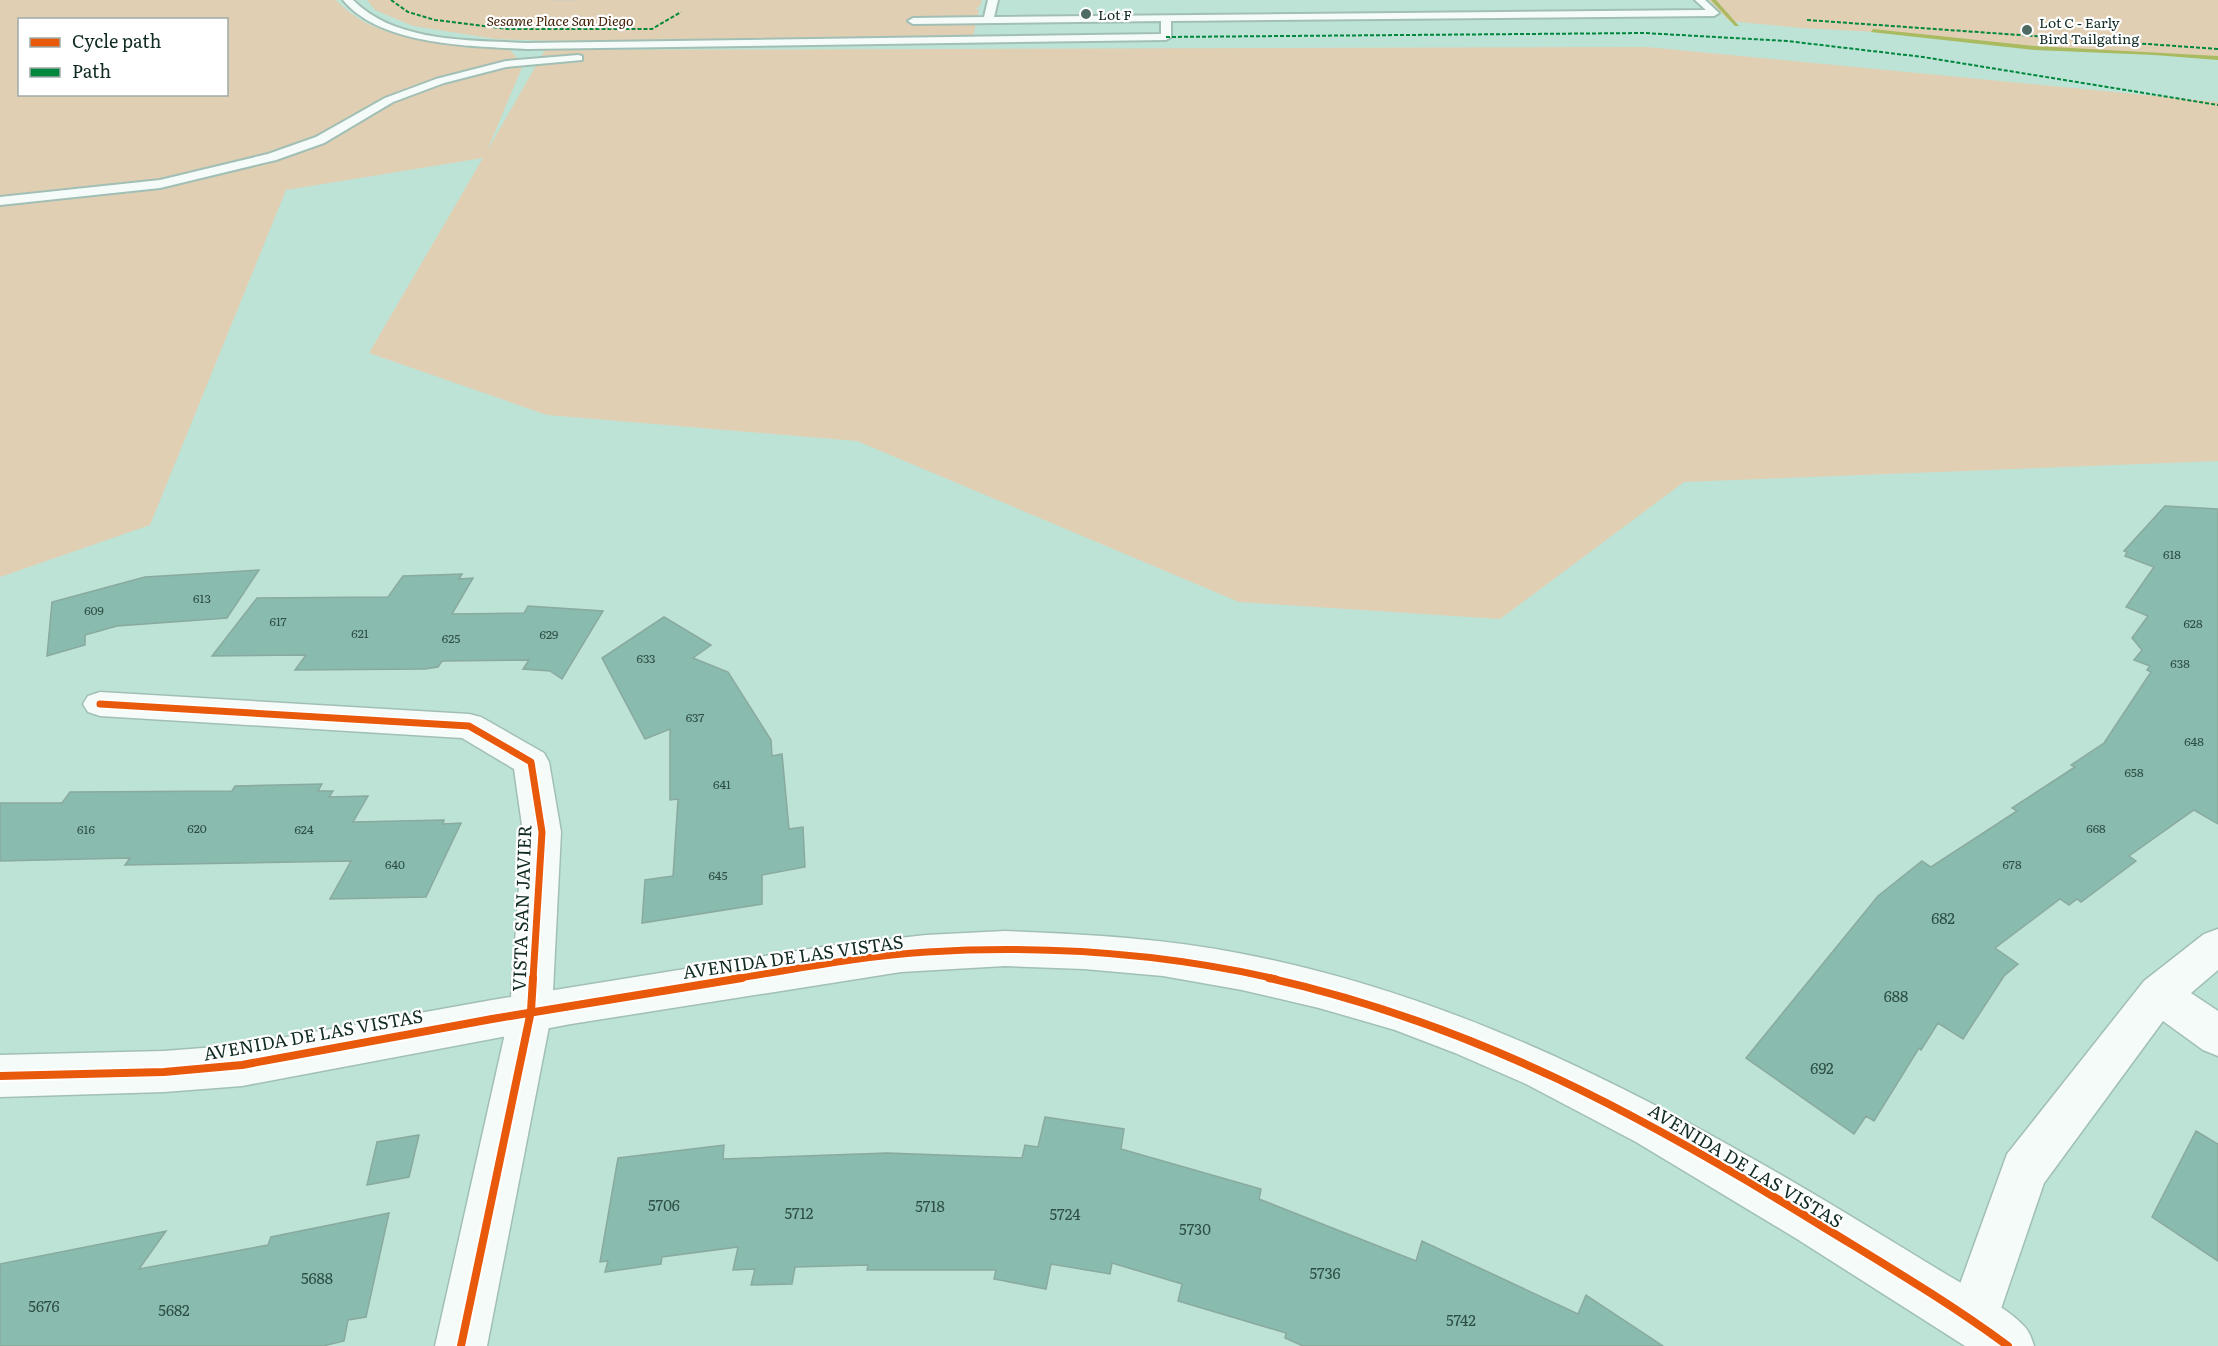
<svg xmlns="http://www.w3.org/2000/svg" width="2218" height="1346" font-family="Literata,serif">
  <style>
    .green { fill: #e1cfb4; fill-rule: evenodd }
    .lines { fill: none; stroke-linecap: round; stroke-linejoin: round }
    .stream { fill: #aaba60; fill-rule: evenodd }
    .building { fill: #89bbae; stroke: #8aa99f; stroke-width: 1.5 }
    .service-casing { stroke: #a1bfb5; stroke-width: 4 }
    .minor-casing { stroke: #a1bfb5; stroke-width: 3 }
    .tertiary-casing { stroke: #a1bfb5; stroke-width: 3 }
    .path { stroke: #c2cdc9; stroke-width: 1.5; stroke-dasharray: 2 1.5; stroke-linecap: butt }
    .service { fill: #f5fbf9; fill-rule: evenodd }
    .minor { fill: #f5fbf9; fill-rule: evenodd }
    .tertiary { fill: #f5fbf9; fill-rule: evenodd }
    .quiet { stroke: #00873e; stroke-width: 2; stroke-dasharray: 4 2; stroke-linecap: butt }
    .cycleway-far1-casing { stroke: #fff; stroke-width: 10 }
    .cycleway-casing { stroke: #fff; stroke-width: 12 }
    .cycleway-far1 { stroke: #e8590c; stroke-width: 7 }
    .cycleway { stroke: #e8590c; stroke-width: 8 }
    .poi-dot { fill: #4d6b62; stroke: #fff; stroke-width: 2 }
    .labels { text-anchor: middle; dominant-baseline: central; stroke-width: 4.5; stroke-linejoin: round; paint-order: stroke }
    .number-label { font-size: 12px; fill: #2e4f46 }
    .far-poi-label { font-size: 14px; fill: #102b24; stroke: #fff; text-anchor: start }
    .far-park-label { font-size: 14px; font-style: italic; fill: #421d02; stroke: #fff }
    .near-number-label { font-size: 15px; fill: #2e4f46 }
    .near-street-label { font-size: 18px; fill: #102b24; stroke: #fff }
  </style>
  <rect width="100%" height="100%" fill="#bde3d6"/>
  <path class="green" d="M0 0H336C379 46 451 42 509 49L523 65 487 151 545 50 1647 47 2218 102V461L1684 482 1500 619 1239 602 857 441 547 415 369 353 483 158 286 190 150 525 0 577ZM20 20H226V94H20Z
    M367 0H982L980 6 975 9H979L973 37 558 41 496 39 413 26 375 10Z
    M1709 0H2218V58L2154 53 2035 48 1913 34 1801 28 1729 21Z"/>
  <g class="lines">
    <path class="stream" d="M1711 0H1716L1739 26H1735Z
      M1873 29 2035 46 2218 56V60L2154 55 2035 50 1871 32Z"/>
  </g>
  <path class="building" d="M2165 506 2218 509V824L2194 810 2129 856 2136 861 2081 902 2077 899 2069 905 2060 899 1995 948 2018 964 2004 976 1963 1039 1938 1023 1921 1050 1919 1048 1874 1121 1866 1116 1854 1134 1746 1058 1878 896 1922 861 1931 867 2017 811 2012 808 2075 767 2071 765 2104 743 2151 672 2147 670 2150 666 2134 660 2142 650 2132 638 2148 616 2126 607 2154 567 2125 556 2127 552 2124 551Z
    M259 570 227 618 117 626 85 635V645L47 656 52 602 145 577Z
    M462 574 459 579 473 578 452 614 524 613 528 606 603 611 562 679 550 671 523 669 529 660 442 661 438 667 425 669 295 670 306 655 212 656 257 598 388 597 403 576Z
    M664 617 711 645 693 658 728 672 771 740 772 756 782 754 789 829 803 827 805 867 762 875V904L642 923 645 880 673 876 678 799 670 800V729L645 739 602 658Z
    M322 784 318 791H333L329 797 368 796 353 822 444 820 443 824 461 823 426 897 330 899 351 861 125 865 130 858 0 861V803H62L70 792 232 791 235 786Z
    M1045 1117 1124 1129 1121 1149 1261 1189 1259 1199 1416 1261 1422 1241 1578 1314 1586 1295 1663 1346H1303L1285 1338 1286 1333 1178 1301 1182 1284 1112 1263 1110 1274 1051 1264 1046 1289 994 1279 996 1270H867L868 1265 795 1267 792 1284 751 1285 755 1269 733 1270 738 1247 662 1257 661 1264 605 1272 608 1261 600 1262 618 1158 724 1145 723 1159 887 1153 1022 1158 1025 1145 1038 1147Z
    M2196 1131 2218 1144V1261L2152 1217Z
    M419 1135 409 1177 367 1185 377 1142Z
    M389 1213 366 1317 348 1320 344 1341 323 1346H0V1264L166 1231 139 1269 268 1245 271 1237Z"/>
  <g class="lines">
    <g class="service-casing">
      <path id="service" d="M343 0H353C395 43 471 40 527 43L1161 34V21L913 24 908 21 913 18 984 17 988 0H998L994 17 1706 10 1695 0H1705L1719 13 1714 16 1171 21V37L1166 40 527 49C472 46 381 46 343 0Z
        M578 55 582 56V60L506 67 444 83 393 102 324 143 276 160 160 188 0 205V197L160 180 268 154 316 137 385 98 436 79 506 61Z"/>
    </g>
    <g class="minor-casing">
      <path id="minor" d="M100 692 469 714 481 717 544 753 549 762 561 832 552 1011 487 1346H435L510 1011 523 832 514 769 462 738 100 716 88 712 83 704 88 696Z
        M2218 929V970L2191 993 2218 1011V1056L2203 1050 2163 1021 2044 1183 1991 1338 1973 1346 1955 1338 1947 1320 2007 1154 2144 981 2204 934Z"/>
    </g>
    <g class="tertiary-casing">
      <path id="tertiary" d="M1005 931C1085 934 1164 938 1243 954 1479 1000 1682 1113 1885 1237 1913 1254 1940 1271 1968 1287 1987 1299 2009 1310 2024 1326 2029 1331 2032 1339 2034 1346H1965L1797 1239 1636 1142 1526 1084 1455 1053 1395 1030 1319 1008 1242 990 1163 976 1084 969 1005 966 901 972 571 1024 242 1086 164 1092 0 1097V1055L164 1051 242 1045 492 1000 828 946 926 935Z"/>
    </g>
    <path class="path" d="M553 0H577"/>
    <use href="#service" class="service"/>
    <use href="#minor" class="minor"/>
    <use href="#tertiary" class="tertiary"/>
    <path class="quiet" d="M391 0 408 12 435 20 508 29H652L681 12
      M1807 20 2218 49
      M1166 37 1644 33 1787 41 1923 57 2218 105"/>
    <g class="cycleway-far1-casing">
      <path id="cycleway-far1" d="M100 704 469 726 531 762 542 832 533 979
        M733 979C797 969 862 956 927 952 1044 945 1161 953 1276 979"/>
    </g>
    <g class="cycleway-casing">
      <path id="cycleway" d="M1269 978C1477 1025 1646 1117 1825 1228 1887 1266 1950 1303 2008 1346
        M0 1076 164 1072 242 1065 492 1019 742 978
        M461 1346 531 1011 533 978"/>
    </g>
    <use href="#cycleway-far1" class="cycleway-far1"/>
    <use href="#cycleway" class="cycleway"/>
  </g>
  <g class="poi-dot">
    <circle cx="1086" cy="14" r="6"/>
    <circle cx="2027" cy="30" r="6"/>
  </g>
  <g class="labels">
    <g class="number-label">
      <text x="2172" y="554">618</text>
      <text x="202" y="598">613</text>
      <text x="94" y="610">609</text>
      <text x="278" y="621">617</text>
      <text x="2193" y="623">628</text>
      <text x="360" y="633">621</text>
      <text x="549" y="634">629</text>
      <text x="451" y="638">625</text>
      <text x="646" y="658">633</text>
      <text x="2180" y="663">638</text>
      <text x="695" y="717">637</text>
      <text x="2194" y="741">648</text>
      <text x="2134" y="772">658</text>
      <text x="722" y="784">641</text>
      <text x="197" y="828">620</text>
      <text x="2096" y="828">668</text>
      <text x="86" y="829">616</text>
      <text x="304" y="829">624</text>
      <text x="395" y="864">640</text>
      <text x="2012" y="864">678</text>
      <text x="718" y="875">645</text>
    </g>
    <g class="far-poi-label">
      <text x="1098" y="14">Lot F</text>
      <text x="2039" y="22">Lot C - Early<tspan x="2039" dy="16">Bird Tailgating</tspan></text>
    </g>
    <g class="far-park-label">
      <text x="560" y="20">Sesame Place San Diego</text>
    </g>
    <g class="near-number-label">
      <text x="1943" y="917">682</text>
      <text x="1896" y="995">688</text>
      <text x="1822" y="1067">692</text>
      <text x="664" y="1204">5706</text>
      <text x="930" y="1205">5718</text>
      <text x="799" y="1212">5712</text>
      <text x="1065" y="1213">5724</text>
      <text x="1195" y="1228">5730</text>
      <text x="1325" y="1272">5736</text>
      <text x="317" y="1277">5688</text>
      <text x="44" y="1305">5676</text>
      <text x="174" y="1309">5682</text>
      <text x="1461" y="1319">5742</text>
    </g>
    <g class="near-street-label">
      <text transform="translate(521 908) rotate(-88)">VISTA SAN JAVIER</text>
      <text transform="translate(793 956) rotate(-8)">AVENIDA DE LAS VISTAS</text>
      <text transform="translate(313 1034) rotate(-10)">AVENIDA DE LAS VISTAS</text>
      <text transform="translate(1746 1165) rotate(31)">AVENIDA DE LAS VISTAS</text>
    </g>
  </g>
  <rect x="18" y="18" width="210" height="78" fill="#ffffff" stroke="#9faaa7" stroke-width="1.5"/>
  <rect x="30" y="38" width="30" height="9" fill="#e8590c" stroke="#9faaa7" stroke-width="1.5"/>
  <text x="72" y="48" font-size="18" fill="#102b24">Cycle path</text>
  <rect x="30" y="68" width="30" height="9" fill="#00873e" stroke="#9faaa7" stroke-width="1.5"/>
  <text x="72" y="78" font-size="18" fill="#102b24">Path</text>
</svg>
